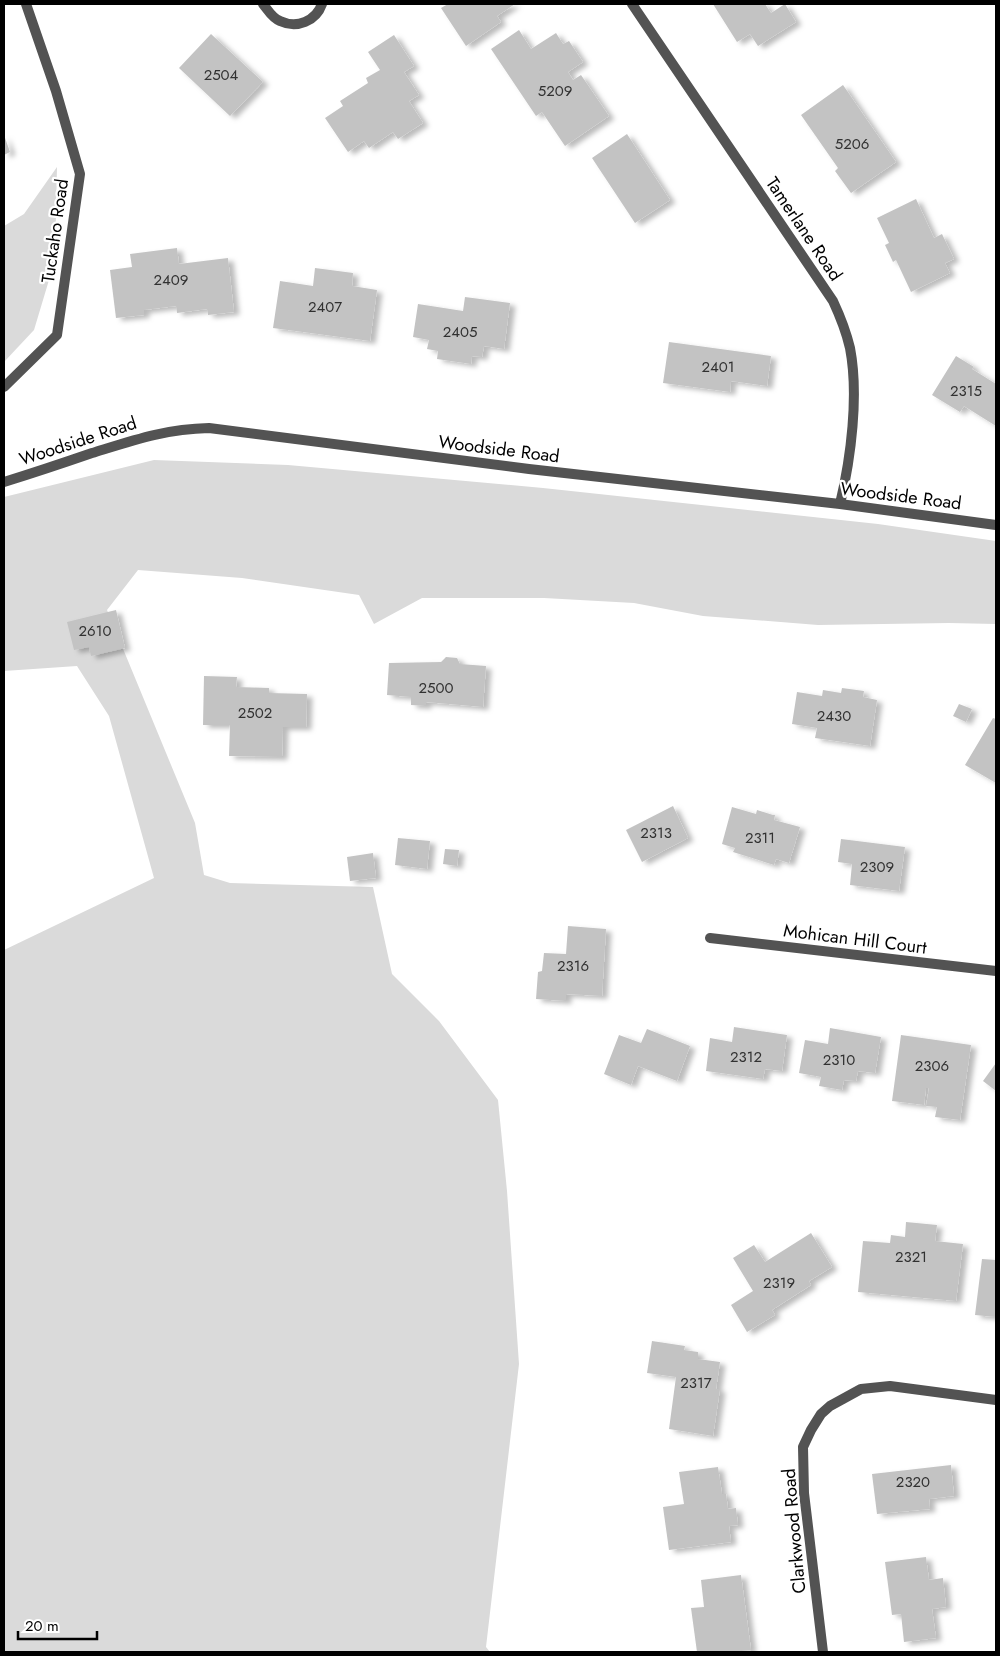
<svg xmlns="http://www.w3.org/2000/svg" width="1000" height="1656" font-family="Jost,sans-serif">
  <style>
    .green { fill: #dadada }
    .building { fill: #c3c3c3; filter: url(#shadow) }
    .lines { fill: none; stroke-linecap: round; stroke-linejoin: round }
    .minor { stroke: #535353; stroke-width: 10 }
    .labels { text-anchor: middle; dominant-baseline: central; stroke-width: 4.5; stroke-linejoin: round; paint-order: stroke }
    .number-label { font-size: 15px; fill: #313131 }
    .street-label { font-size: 18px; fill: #000; stroke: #fff }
  </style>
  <defs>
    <filter id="shadow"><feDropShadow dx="5.5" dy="3" stdDeviation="2.5" flood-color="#0004"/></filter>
  </defs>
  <rect width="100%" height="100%" fill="#fff"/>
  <path class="green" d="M57 167 55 260 34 330 4 362V226L24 214Z
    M154 460 288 465 543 488 878 524 996 541V624L949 623 818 625 703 616 634 603 544 598H422L374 624 359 595 242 578 138 570 107 610 195 823 204 875 230 883 373 887 392 974 439 1021 498 1100 507 1191 519 1364 486 1647 490 1652H4V950L154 878 109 716 77 666 4 671V497Z"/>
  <path class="building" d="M448 4H515L497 16 501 22 466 46 441 8Z
    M713 4H765L771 13 785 4 796 22 758 46 750 34 737 42Z
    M519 30 531 49 556 33 563 44 569 41 583 62 568 72 573 80 581 75 609 116 565 146 542 112 536 116 491 49Z
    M211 34 263 82 230 116 179 68Z
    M394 35 414 66 404 72 419 95 409 101 423 123 398 139 393 132 369 148 364 141 348 152 325 118 343 106 340 101 368 83 366 78 380 70 368 52Z
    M843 85 896 162 851 193 835 171 838 168 801 115Z
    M627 134 670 200 635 223 592 158Z
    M4 135 10 152 4 155Z
    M916 199 934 238 942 234 954 259 945 263 950 273 911 292 896 260 893 262 885 245 889 243 877 218Z
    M177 248 179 264 228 258 234 312 208 315 207 309 177 313 176 306 144 310V315L116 318 110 270 132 267 130 254Z
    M315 268 353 273 352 286 377 290 370 341 273 328 280 281 313 286Z
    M465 297 510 303 504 349 484 346 482 357 472 356 471 364 437 359 438 351 427 349 429 340 413 337 418 304 463 311Z
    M669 342 771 356 767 386 731 381 730 392 663 383Z
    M956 356 974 367 972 369 996 384V426L964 406 960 412 932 395Z
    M116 610 125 648 91 656 89 647 74 650 67 622Z
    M446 657 457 658 460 664 486 666 483 707 426 702V706L411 705V697L387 695 389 663 441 662Z
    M204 676 237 677 236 687 269 688V693L307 694 306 727H283L282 757 229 756 230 725H203Z
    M842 688 864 691 863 697 877 700 870 746 815 738 817 728 792 724 797 692 822 696 823 690 841 693Z
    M959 704 972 709 966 722 953 716Z
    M993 718 996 719V783L965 765Z
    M673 806 688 838 642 862 626 830Z
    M732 807 756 814 757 810 773 815H775L774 820 800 827 789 863 776 859 774 865 733 852 735 848 722 844Z
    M398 838 430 841 427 869 395 865Z
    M841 839 905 847 899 891 850 885 852 864 838 862Z
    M445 849 459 850 457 866 443 864Z
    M373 853 376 878 350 881 347 857Z
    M568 926 606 929 602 996 566 994V1001L536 999 538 972 542 971 544 953 566 954Z
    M734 1027 787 1035 782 1071 765 1069 763 1079 706 1071 710 1038 732 1042Z
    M830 1028 881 1037 875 1073 858 1071 856 1081 844 1080 842 1090 819 1086 821 1077 799 1073 805 1040 828 1044Z
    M647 1029 690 1046 677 1081 638 1066 631 1085 604 1074 619 1035 641 1043Z
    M901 1035 971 1045 960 1120 935 1117 937 1107 926 1106 929 1088H926L924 1105 892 1101Z
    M996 1063V1091L983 1081Z
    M906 1222 937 1225 935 1241 963 1244 956 1301 858 1292 863 1241 890 1243 891 1235 905 1237Z
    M811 1233 832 1267 809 1281 811 1285 772 1310 775 1315 747 1332 731 1305 753 1291 733 1258 754 1245 765 1262Z
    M982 1259 996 1260V1317L975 1315Z
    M652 1341 685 1346 684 1350 698 1352V1359L720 1362 716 1389H720L713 1436 669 1429 676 1377 647 1373Z
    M951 1465 954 1496 929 1499 930 1509 877 1514 872 1474Z
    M718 1467 722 1494H726L728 1509 736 1508 738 1525 729 1526 731 1542 669 1550 663 1507 684 1504 679 1472Z
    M926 1557 929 1580 943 1578 946 1607 932 1609 936 1638 904 1642 901 1614 892 1615 885 1562Z
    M741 1575 751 1650 732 1652H697L691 1608 704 1607 701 1580Z"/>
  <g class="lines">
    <path class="minor" d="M263 4C268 10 272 18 280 21 297 29 316 21 322 4
      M632 4 833 301C840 316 846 331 850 348 859 395 851 458 840 504
      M4 387 57 335 80 174 56 91 26 4
      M4 482C33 473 63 463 92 453 134 440 165 429 209 428L529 469 840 504 996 525
      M710 938 996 971
      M823 1652 804 1493 803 1447 811 1430 821 1414 830 1406 861 1389 890 1386 996 1400"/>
  </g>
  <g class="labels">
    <g class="number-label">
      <text x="221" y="75">2504</text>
      <text x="555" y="91">5209</text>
      <text x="852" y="144">5206</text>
      <text x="171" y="280">2409</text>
      <text x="325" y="307">2407</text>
      <text x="460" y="332">2405</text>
      <text x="718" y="367">2401</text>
      <text x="966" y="391">2315</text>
      <text x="95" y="631">2610</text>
      <text x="436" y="688">2500</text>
      <text x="255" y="713">2502</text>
      <text x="834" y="716">2430</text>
      <text x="656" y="833">2313</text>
      <text x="760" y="838">2311</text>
      <text x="877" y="867">2309</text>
      <text x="573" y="966">2316</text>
      <text x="746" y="1057">2312</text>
      <text x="839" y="1060">2310</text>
      <text x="932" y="1066">2306</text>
      <text x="911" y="1257">2321</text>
      <text x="779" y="1283">2319</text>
      <text x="696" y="1383">2317</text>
      <text x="913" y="1482">2320</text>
    </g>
    <g class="street-label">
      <text transform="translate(804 229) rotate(56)">Tamerlane Road</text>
      <text transform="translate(55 231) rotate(-82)">Tuckaho Road</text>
      <text transform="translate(78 441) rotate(-18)">Woodside Road</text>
      <text transform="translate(499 449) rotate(7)">Woodside Road</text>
      <text transform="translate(901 496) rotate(7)">Woodside Road</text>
      <text transform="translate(855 939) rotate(7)">Mohican Hill Court</text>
      <text transform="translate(794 1531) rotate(-95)">Clarkwood Road</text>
    </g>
  </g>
  <rect width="1000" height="1656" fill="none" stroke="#000000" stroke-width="10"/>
  <path d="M18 1631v8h79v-8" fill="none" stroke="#000000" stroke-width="2.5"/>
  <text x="25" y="1631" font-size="15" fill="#000000" stroke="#ffffff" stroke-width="4" paint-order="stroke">20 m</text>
</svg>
